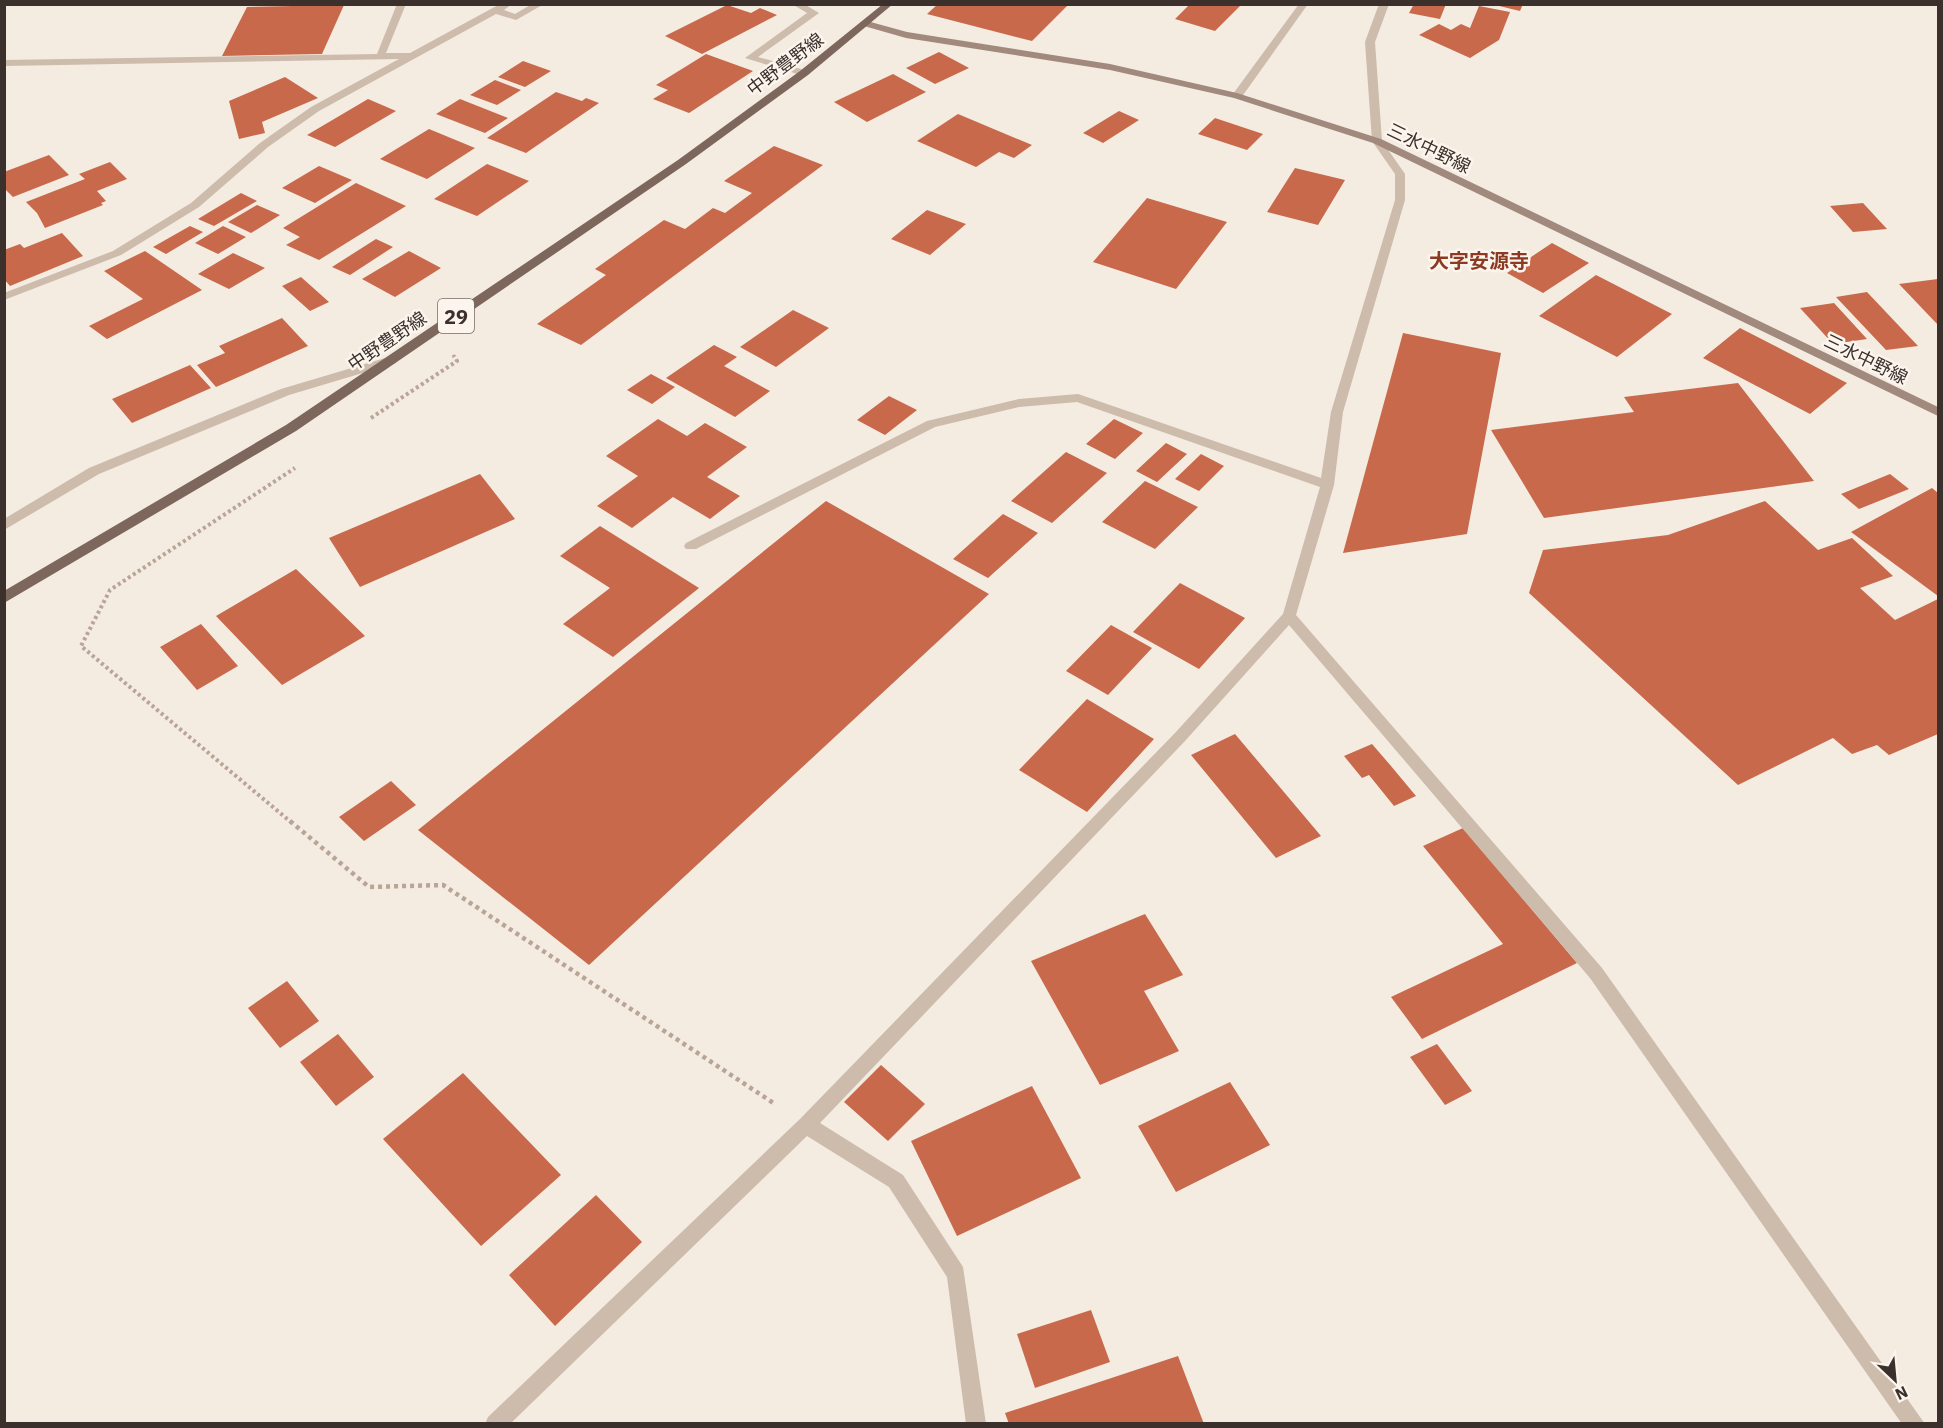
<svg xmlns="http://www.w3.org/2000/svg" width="1943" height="1428" font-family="'IBM Plex Sans','Noto Sans JP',sans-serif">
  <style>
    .building { fill: #c8694b }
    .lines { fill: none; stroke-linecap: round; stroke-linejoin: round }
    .path-far2 { stroke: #b9a596; stroke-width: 3; stroke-dasharray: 2 2; stroke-linecap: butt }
    .path-far1 { stroke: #b9a596; stroke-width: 4; stroke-dasharray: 3 3; stroke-linecap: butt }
    .path { stroke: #b9a596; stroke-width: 4.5; stroke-dasharray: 4 4; stroke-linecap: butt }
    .lane { fill: #cdbbac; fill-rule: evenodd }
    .street { fill: #cdbbac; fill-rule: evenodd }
    .secondary { fill: #a18a7d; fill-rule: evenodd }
    .primary { fill: #7d675c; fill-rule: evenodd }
    .labels { text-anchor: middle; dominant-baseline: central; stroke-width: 5; stroke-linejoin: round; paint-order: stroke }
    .far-street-label { font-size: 18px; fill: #3b302b; stroke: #fbf5ee }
    .far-quarter-label { font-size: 20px; font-weight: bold; fill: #8c3b22; stroke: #fbf5ee }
    .shield { fill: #fbf5ee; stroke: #756b66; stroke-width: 1.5 }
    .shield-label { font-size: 20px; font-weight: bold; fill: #3b302b }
  </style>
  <rect width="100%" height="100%" fill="#f4ebe1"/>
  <path class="building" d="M938 4H1069L1032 41 927 14Z
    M1190 4H1242L1215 31 1175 19Z
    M1414 4H1446L1440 19 1409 13Z
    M1491 4H1523L1520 11Z
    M344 5 322 54 222 56 247 7Z
    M727 5 751 13 760 8 777 15 702 54 665 36Z
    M1479 6 1510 12 1499 40 1470 58 1419 35 1439 24 1451 30 1461 24 1470 28Z
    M939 52 969 68 935 84 906 68Z
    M706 54 753 71 689 113 653 99 668 90 656 85Z
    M523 61 551 71 525 87 498 77Z
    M893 74 926 92 867 122 834 102Z
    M285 77 318 98 262 122 265 133 239 139 229 101Z
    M495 80 521 90 497 105 470 95Z
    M556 92 582 101 586 98 599 103 526 153 487 138Z
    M368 99 396 111 335 147 307 135Z
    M460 99 508 118 485 133 436 114Z
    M1119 111 1139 120 1103 143 1083 133Z
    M958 114 1032 145 1014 158 999 152 976 167 917 141Z
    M1215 118 1263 134 1247 150 1198 134Z
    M429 129 475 148 427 179 380 159Z
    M774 146 823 165 581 345 537 324 606 275 595 269 664 220 685 229 713 208 725 213 752 193 724 181Z
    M49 155 69 175 13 197 4 188V172Z
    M110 162 127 179 97 191 106 201 101 203 103 205 45 228 37 213 26 202 85 179 79 174Z
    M487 164 529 181 477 216 434 199Z
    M319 166 352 180 315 203 282 188Z
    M1295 168 1345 180 1318 225 1267 212Z
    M356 183 406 206 319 260 286 245 300 237 283 228Z
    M241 193 257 201 214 226 198 219Z
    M1147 198 1227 222 1176 289 1093 262Z
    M1863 203 1887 229 1853 232 1830 206Z
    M257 205 280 215 251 233 228 222Z
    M927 210 966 224 930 255 891 239Z
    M190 226 203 232 166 254 153 247Z
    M223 226 246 237 218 254 195 243Z
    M62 233 83 256 10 286 4 279V250L20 244 24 248Z
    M376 239 393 247 350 275 332 267Z
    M1552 243 1589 263 1543 293 1507 273Z
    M145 251 202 290 107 339 89 326 143 299 104 271Z
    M409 251 441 268 395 297 362 279Z
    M233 253 265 268 229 289 198 274Z
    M1596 275 1672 314 1617 357 1539 316Z
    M301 277 329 302 310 311 282 286Z
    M1938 279V325L1899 284Z
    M1867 292 1918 346 1886 350 1836 297Z
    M1834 303 1867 339 1833 344 1800 308Z
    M793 310 829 328 776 367 740 347Z
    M282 318 308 346 216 387 197 365 225 353 219 346Z
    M1740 328 1847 383 1810 414 1703 358Z
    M1403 333 1501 353 1467 534 1343 553Z
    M714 345 737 357 724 366 770 391 735 417 666 378Z
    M190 365 211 388 132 423 112 399Z
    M651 374 675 387 652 404 627 390Z
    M1738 383 1814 481 1544 518 1491 430 1634 412 1624 397Z
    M889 396 917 410 885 435 857 420Z
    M658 419 687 436 705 423 747 447 707 477 740 496 710 519 673 497 632 528 597 506 638 476 606 456Z
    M1114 419 1143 433 1115 459 1086 444Z
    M1166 443 1187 454 1157 482 1136 471Z
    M1066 452 1107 473 1052 523 1011 501Z
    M1201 454 1224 466 1199 491 1175 479Z
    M480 474 515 519 360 587 329 538Z
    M1890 474 1909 489 1859 509 1841 494Z
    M1145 481 1198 507 1155 549 1102 522Z
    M1932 488 1938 493V596L1851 532Z
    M826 501 989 594 589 965 418 830Z
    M1765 501 1818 550 1852 538 1893 576 1860 588 1895 620 1938 599V734L1889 755 1877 745 1852 754 1833 738 1738 785 1529 593 1543 550 1668 535Z
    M1003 514 1038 533 988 578 953 559Z
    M600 526 699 588 613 657 563 624 610 588 560 556Z
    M296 569 365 636 282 685 216 616Z
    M1180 583 1245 618 1199 669 1133 632Z
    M201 624 238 666 197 690 160 647Z
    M1111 625 1152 648 1108 695 1066 671Z
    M1087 699 1154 739 1087 812 1019 770Z
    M1235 734 1321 836 1276 858 1191 755Z
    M1372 744 1391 766 1416 796 1394 806 1369 775 1362 778 1344 756Z
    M391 781 416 805 364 841 339 817Z
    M1463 828 1577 963 1422 1039 1391 997 1503 944 1423 846Z
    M1145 914 1183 975 1144 991 1179 1051 1100 1085 1031 961Z
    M287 981 319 1021 280 1048 248 1008Z
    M338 1034 374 1077 336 1106 300 1062Z
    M1437 1044 1472 1091 1445 1105 1410 1057Z
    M881 1065 925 1104 888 1141 844 1102Z
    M463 1073 561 1175 481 1246 383 1139Z
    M1230 1082 1270 1145 1176 1192 1138 1126Z
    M1032 1086 1081 1178 957 1236 911 1141Z
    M596 1195 642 1242 555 1326 509 1275Z
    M1091 1310 1110 1362 1035 1388 1017 1334Z
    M1178 1356 1204 1424H1009L1005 1413Z"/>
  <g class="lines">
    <path class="path-far2" d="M453 355 455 358"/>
    <path class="path-far1" d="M371 418 457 361 454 356
      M292 823 81 646 110 590 295 468"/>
    <path class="path" d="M290 821 369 887 443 885 775 1104"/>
    <path class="lane" d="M392 356 396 357V363L289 395 99 474 4 530V519L89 468 281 389Z"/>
    <path class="street" d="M397 4H406L386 53H410L500 4H512L504 10 515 14 532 4H544L516 20 496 14 319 111 268 147 199 207 121 255 4 300V293L113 251 191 203 260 143 311 107 399 59 4 66V60L377 54Z
      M792 4H804L819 13 758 57 808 71 809 73 804 76 745 58 807 13Z
      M1299 4H1308L1241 98H1233V94Z
      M1379 4H1389L1375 42 1382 141 1405 174V200L1343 412 1334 485 1296 615 1602 968 1925 1424H1902L1590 978 1289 625 1185 741 820 1123 903 1175 963 1267 986 1424H966L947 1277 889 1187 807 1136 510 1424H485L488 1417 800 1119 1175 733 1283 614 1320 487 1077 402 1019 407 935 427 696 549H686L684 546 686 543 927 421 1019 399 1078 394 1321 478 1331 412 1395 200V174L1372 141 1365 42Z"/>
    <path class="secondary" d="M867 21 907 32 1110 64 1237 93 1381 139 1938 407V416L1373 143 1234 98 1110 70 906 38 864 26 862 24Z"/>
    <path class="primary" d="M883 4H893L808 75 686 164 296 431 4 603V591L286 425 678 160 800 71Z"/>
  </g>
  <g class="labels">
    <g class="far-street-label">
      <text transform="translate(785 64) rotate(-37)">中野豊野線</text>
      <text transform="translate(1429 148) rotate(26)">三水中野線</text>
      <text transform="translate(387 341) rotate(-34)">中野豊野線</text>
      <text transform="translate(1866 359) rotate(26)">三水中野線</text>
    </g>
    <g class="far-quarter-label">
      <text x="1479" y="260">大字安源寺</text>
    </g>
    <rect class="shield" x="438" y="299" width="36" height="34" rx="4.5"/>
    <g class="shield-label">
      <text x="456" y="316">29</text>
    </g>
  </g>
  <rect width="1943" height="1428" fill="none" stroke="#3b302b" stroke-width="12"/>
  <g transform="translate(1895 1380) rotate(154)" stroke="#fbf5ee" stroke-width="4.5" paint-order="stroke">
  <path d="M0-4.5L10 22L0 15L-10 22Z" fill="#3b302b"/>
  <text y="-9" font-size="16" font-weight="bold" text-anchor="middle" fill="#3b302b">N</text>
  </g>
</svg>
